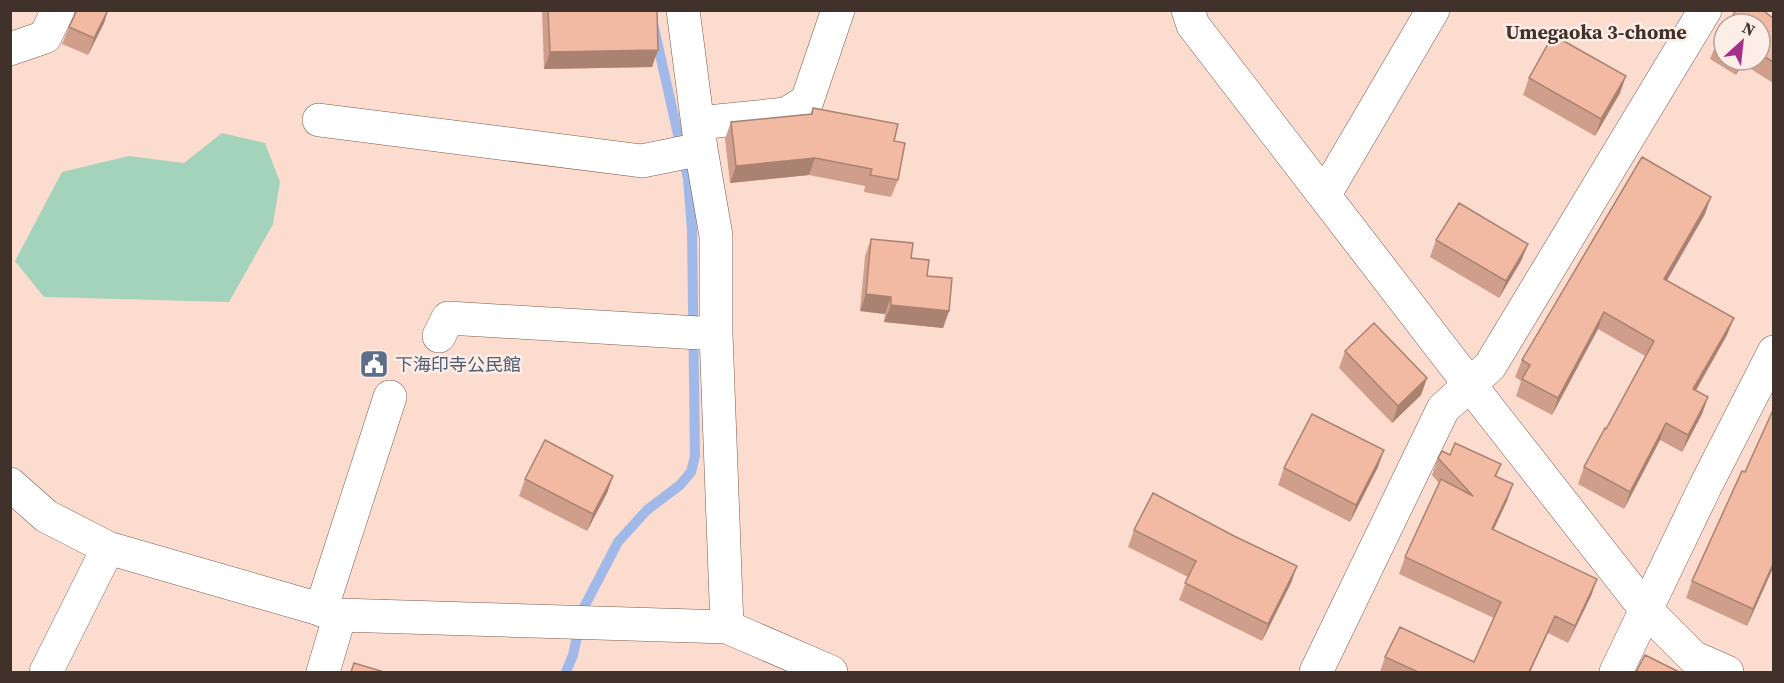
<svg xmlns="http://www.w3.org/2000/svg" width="1784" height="683" font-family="'Source Serif 4','Noto Sans JP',serif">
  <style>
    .green { fill: #a3d3ba }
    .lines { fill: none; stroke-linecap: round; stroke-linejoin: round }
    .stream { stroke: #a0b9e8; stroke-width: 10 }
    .minor-casing { stroke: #7d5b4d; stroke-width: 34 }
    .minor { stroke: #fff; stroke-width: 33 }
    .wall { fill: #d09f8c }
    .shaded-wall { fill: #a98272 }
    .building { fill: #f2b9a3; stroke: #a98272; stroke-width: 1.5 }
    .labels { text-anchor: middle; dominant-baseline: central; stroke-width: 5; stroke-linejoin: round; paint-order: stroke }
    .service-label { font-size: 18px; fill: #4e5e75; stroke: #fdede7; text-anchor: start }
    .neighbourhood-label { font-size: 20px; font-weight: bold; fill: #40312b; stroke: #fdede7 }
  </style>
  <rect width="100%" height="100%" fill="#fcdccf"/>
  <path class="green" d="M222 133 265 143 280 182 273 224 229 302 44 297 15 261 62 172 129 156 184 163Z"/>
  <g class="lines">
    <path class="stream" d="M566 672 573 655 583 609 618 542 647 510 680 485 691 472 695 456 692 230 688 179 650 10"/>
    <g class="minor-casing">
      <path id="minor" d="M683 10 701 149 716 236V334L727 627
        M1188 10 1193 25 1470 385 1647 611 1693 657 1727 672
        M10 49 45 37 58 10
        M319 120 642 161 701 149
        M698 123 786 114 807 101 838 10
        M1325 194 1433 10
        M439 336 448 318 716 334
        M10 484 46 516 108 548 340 615 727 627 831 672
        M321 610 390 397
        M46 672 108 548
        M323 672 340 615
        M1316 672 1443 409 1490 366 1705 10
        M1616 672 1705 487 1774 352"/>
    </g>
    <use href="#minor" class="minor"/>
  </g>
  <path class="wall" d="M77 10H108L104 23 88 55 62 44 69 27Z
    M542 10H657L652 67 544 69Z
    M1773 18V83L1743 64 1736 75 1710 59 1717 42 1724 30V60H1760V24Z
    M1529 78 1620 93 1595 136 1523 95Z
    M813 108 894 141 898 180 891 197 864 192 865 186 809 175 730 183 725 139 731 122 810 114Z
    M1705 214 1667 280 1727 335 1696 390 1708 397 1702 414 1682 452 1660 440 1624 509 1578 484 1584 467 1606 429 1645 356 1598 329 1552 415 1516 396 1521 381 1515 377 1522 360Z
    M871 239 911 258 927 276 949 311 943 328 884 322 885 314 860 311 865 256Z
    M1436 240 1528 244 1521 261 1499 298 1430 257Z
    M1345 351 1427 378 1421 395 1392 423 1339 368Z
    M1384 450 1378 467 1350 522 1278 485 1284 468Z
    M1450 455 1501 464 1496 477 1507 501 1493 530 1597 579 1591 596 1568 643 1548 633 1530 672H1380L1385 657 1474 662 1494 618 1399 574 1405 557 1439 483 1432 475 1438 458Z
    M613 476 607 493 587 531 519 496 525 479Z
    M1134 530 1234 536 1297 566 1291 583 1262 641 1179 600 1188 577 1128 547Z
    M1773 568 1747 626 1686 598 1692 581Z"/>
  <path class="shaded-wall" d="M108 10 104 23 88 55 94 38Z
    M658 50 652 67 544 69 550 52Z
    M1742 60H1744L1736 75Z
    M1626 76 1620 93 1595 136 1601 119Z
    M815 158 809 175 730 183 736 166Z
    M1711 197 1705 214 1658 296 1664 279Z
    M1528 244 1521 261 1499 298 1506 281Z
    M866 294 891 297 885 314 860 311Z
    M891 305 949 311 943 328 884 322Z
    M1604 312 1598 329 1552 415 1558 398Z
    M1734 318 1727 335 1687 406 1693 389Z
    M1427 378 1421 395 1392 423 1398 406Z
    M1708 397 1702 414 1682 452 1688 435Z
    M1666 423 1660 440 1624 509 1630 492Z
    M1384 450 1378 467 1350 522 1356 505Z
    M613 476 607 493 587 531 593 514Z
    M1513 484 1507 501 1486 546 1492 529Z
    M1773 564V568L1747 626 1753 609Z
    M1297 566 1291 583 1262 641 1268 624Z
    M1597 579 1591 596 1568 643 1575 626Z
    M1555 616 1548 633 1530 672H1529Z"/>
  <path class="building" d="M77 10H108L94 38 69 27Z
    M548 10H657L658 50 550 52Z
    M1736 10H1762L1773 18V62L1760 54V24H1728Z
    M1724 30V46L1717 42Z
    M1553 35 1626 76 1601 119 1529 78Z
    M813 108 898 124 894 141 905 143 898 180 870 175 872 169 815 158 736 166 731 122 812 114Z
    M1642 157 1711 197 1664 279 1734 318 1693 389 1708 397 1688 435 1666 423 1630 492 1584 467 1605 428 1606 429 1654 341 1604 312 1558 398 1522 379 1530 365 1522 360Z
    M1459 203 1528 244 1506 281 1436 240Z
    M871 239 913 243 911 258 929 260 927 276 952 278 949 311 891 305V297L866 294Z
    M1374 323 1427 378 1398 406 1345 351Z
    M1773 410V564L1753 609 1692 581 1742 471 1745 472Z
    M1312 414 1384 450 1356 505 1284 468Z
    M545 440 613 476 593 514 525 479Z
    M1455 443 1501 464 1495 476 1513 484 1492 529 1597 579 1575 626 1555 616 1529 672H1418L1385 657 1400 627 1474 662 1501 602 1405 557 1441 479 1473 496 1438 458 1442 451 1450 455Z
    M1153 493 1234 536 1297 566 1268 624 1185 583 1196 561 1134 530Z
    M1645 655 1679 672H1636Z
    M354 663 384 672H351Z"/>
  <defs>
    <g id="civic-square" transform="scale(1.5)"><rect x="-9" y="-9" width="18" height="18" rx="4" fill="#5c6f8a" stroke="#fdede7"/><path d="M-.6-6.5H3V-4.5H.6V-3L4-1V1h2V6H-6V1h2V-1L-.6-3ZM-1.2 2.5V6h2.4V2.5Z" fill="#fff"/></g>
  </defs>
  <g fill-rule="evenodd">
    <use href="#civic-square" x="374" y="364"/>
  </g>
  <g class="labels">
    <g class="service-label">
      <text x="395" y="364">下海印寺公民館</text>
    </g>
    <g class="neighbourhood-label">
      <text x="1596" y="32">Umegaoka 3-chome</text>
    </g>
  </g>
  <rect width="1784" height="683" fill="none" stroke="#40312b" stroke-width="24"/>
  <g transform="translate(1742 42) rotate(27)"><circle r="28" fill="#fdede7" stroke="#b1a29c" stroke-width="1.5"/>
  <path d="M0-4.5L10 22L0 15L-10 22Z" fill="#a3308b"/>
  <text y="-9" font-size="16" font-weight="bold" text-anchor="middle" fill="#40312b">N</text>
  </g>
</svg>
